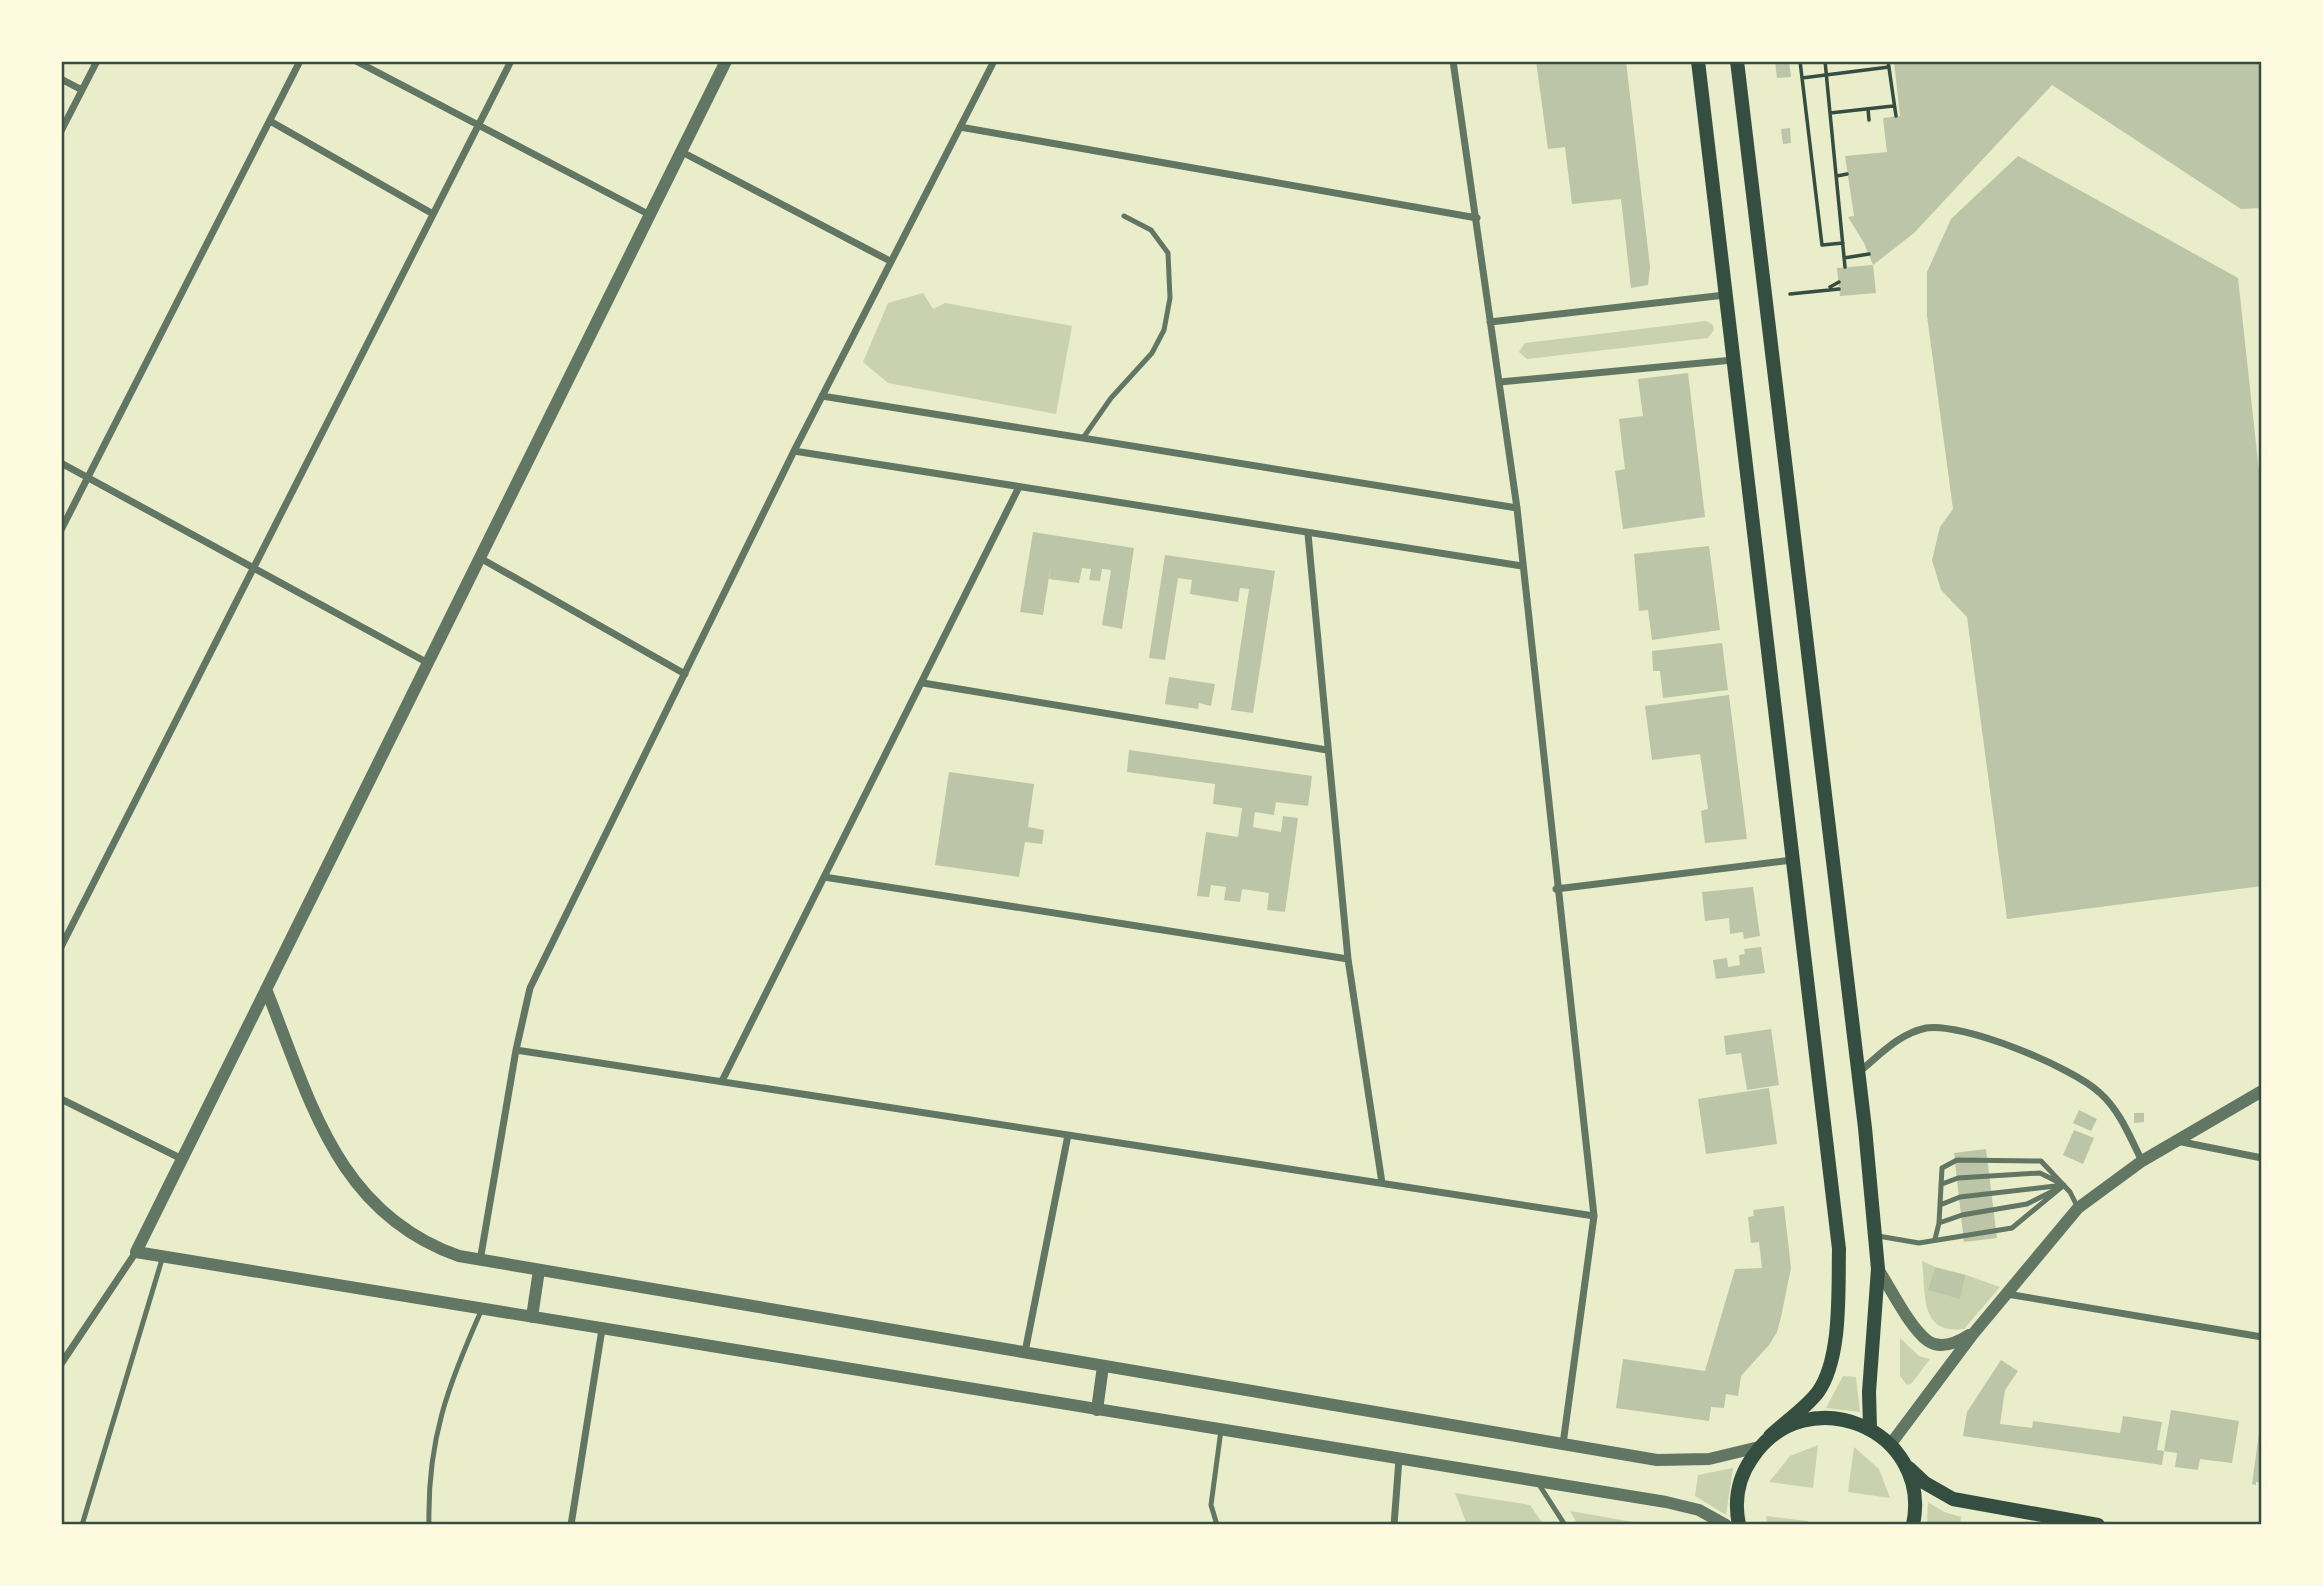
<svg xmlns="http://www.w3.org/2000/svg" width="2323" height="1586" font-family="Helvetica,sans-serif">
<style>
.green{fill:#cad2ad}
.building{fill:#bcc5a7}
.lines{fill:none;stroke-linecap:round;stroke-linejoin:round}
.path{stroke:#344e41;stroke-width:3.5}
.service{stroke:#617663;stroke-width:5}
.minor{stroke:#617663;stroke-width:7}
.tertiary{stroke:#617663;stroke-width:12}
.secondary{stroke:#344e41;stroke-width:14}
.neatline{fill:none;stroke:#344e41;stroke-width:2.5}
</style>
<rect width="100%" height="100%" fill="#e9edc9"/>
<path class="green" d="M 923,293 L 933,309 L 945,303 L 1072,326 L 1056,414 L 888,383 L 863,362 L 888,303 Z
M 1706,321 L 1713,325 L 1714,330 L 1708,338 L 1527,359 L 1519,352 L 1525,343 Z
M 1922,1261 L 1935,1267 L 1929,1289 L 1960,1298 L 1966,1275 L 2000,1287 L 1964,1329 C 1919,1335 1926,1294 1922,1261 Z
M 1900,1338 L 1919,1356 L 1930,1359 L 1912,1383 L 1907,1385 L 1900,1376 Z
M 1843,1376 L 1856,1377 L 1860,1412 L 1826,1408 Z
M 1818,1445 L 1813,1488 L 1769,1482 L 1790,1456 Z
M 1854,1447 L 1879,1469 L 1890,1498 L 1848,1492 Z
M 1733,1468 L 1726,1515 L 1695,1496 L 1698,1475 Z
M 1455,1493 L 1530,1505 L 1544,1525 L 1467,1525 Z
M 1928,1502 L 1944,1512 L 1961,1517 L 1960,1525 L 1944,1525 L 1941,1522 L 1927,1525 Z
M 1570,1511 L 1650,1525 L 1578,1525 Z
M 1766,1516 L 1808,1521 L 1808,1525 L 1767,1525 Z"/>
<path class="building" d="M 1536,61 L 1626,61 L 1650,267 L 1648,285 L 1631,288 L 1621,199 L 1572,204 L 1565,147 L 1548,149 Z
M 1775,61 L 1789,61 L 1791,77 L 1777,78 Z
M 1894,61 L 2262,61 L 2262,208 L 2241,209 L 2052,85 L 1914,233 L 1873,265 L 1864,243 L 1848,217 L 1854,216 L 1845,156 L 1887,152 L 1883,118 L 1900,116 Z
M 1790,128 L 1791,143 L 1783,144 L 1781,129 Z
M 2018,156 L 2238,278 L 2262,499 L 2262,886 L 2007,919 L 1967,617 L 1941,590 L 1932,560 L 1940,527 L 1953,509 L 1927,316 L 1927,272 L 1951,219 Z
M 1873,265 L 1876,293 L 1840,296 L 1837,268 Z
M 1688,373 L 1705,517 L 1623,529 L 1615,471 L 1625,469 L 1619,419 L 1643,416 L 1638,379 Z
M 1033,532 L 1134,548 L 1122,629 L 1102,625 L 1111,570 L 1102,569 L 1100,581 L 1089,580 L 1091,569 L 1082,568 L 1079,583 L 1049,579 L 1051,564 L 1043,615 L 1020,612 Z
M 1709,546 L 1720,630 L 1652,640 L 1648,610 L 1639,611 L 1634,554 Z
M 1165,555 L 1275,571 L 1253,713 L 1231,710 L 1249,589 L 1240,588 L 1238,602 L 1190,594 L 1192,580 L 1178,578 L 1165,660 L 1149,658 Z
M 1722,643 L 1728,690 L 1663,698 L 1660,671 L 1653,671 L 1652,651 Z
M 1169,677 L 1215,684 L 1211,706 L 1199,703 L 1198,709 L 1165,704 Z
M 1729,695 L 1747,839 L 1705,843 L 1701,811 L 1708,809 L 1700,754 L 1652,760 L 1645,706 Z
M 1129,750 L 1312,776 L 1308,806 L 1276,802 L 1274,815 L 1255,812 L 1253,827 L 1281,832 L 1283,816 L 1298,818 L 1285,912 L 1267,910 L 1269,893 L 1242,889 L 1240,902 L 1224,900 L 1226,887 L 1211,885 L 1209,897 L 1197,896 L 1206,832 L 1238,837 L 1242,808 L 1213,804 L 1215,784 L 1127,772 Z
M 949,772 L 1034,784 L 1028,827 L 1044,830 L 1042,844 L 1025,842 L 1019,877 L 935,865 Z
M 1753,887 L 1760,936 L 1744,939 L 1743,932 L 1730,934 L 1729,918 L 1705,921 L 1702,892 Z
M 1761,947 L 1765,973 L 1716,979 L 1713,960 L 1727,958 L 1728,967 L 1740,965 L 1739,955 L 1745,954 L 1744,949 Z
M 1771,1029 L 1779,1085 L 1747,1090 L 1741,1053 L 1726,1055 L 1724,1036 Z
M 1769,1088 L 1777,1144 L 1706,1154 L 1698,1099 Z
M 2079,1110 L 2097,1119 L 2091,1131 L 2073,1123 Z
M 2134,1113 L 2144,1113 L 2144,1122 L 2134,1123 Z
M 2074,1130 L 2094,1138 L 2083,1164 L 2063,1155 Z
M 1986,1149 L 1997,1238 L 1964,1242 L 1954,1153 Z
M 1784,1206 L 1791,1268 L 1781,1317 L 1777,1332 L 1769,1345 L 1741,1376 L 1738,1396 L 1726,1394 L 1724,1408 L 1711,1407 L 1709,1421 L 1616,1408 L 1623,1359 L 1705,1371 L 1735,1269 L 1762,1268 L 1759,1242 L 1751,1243 L 1748,1217 L 1754,1216 L 1753,1210 Z
M 1935,1267 L 1966,1275 L 1960,1299 L 1928,1290 Z
M 2001,1360 L 2018,1371 L 2005,1390 L 2000,1424 L 2032,1428 L 2033,1421 L 2120,1433 L 2123,1416 L 2162,1422 L 2157,1450 L 2164,1451 L 2162,1465 L 1963,1436 L 1967,1412 Z
M 2171,1410 L 2239,1421 L 2232,1463 L 2200,1459 L 2198,1470 L 2175,1467 L 2177,1453 L 2164,1451 Z
M 2260,1426 L 2262,1483 L 2256,1482 L 2256,1485 L 2252,1484 Z"/>
<g class="lines">
<path class="path" d="M 1800,61 L 1822,245 L 1843,243
M 1825,61 L 1830,113 L 1893,106
M 1888,61 L 1896,116
M 1802,78 L 1889,67
M 1868,109 L 1869,120
M 1830,113 L 1845,267
M 1837,176 L 1847,174
M 1844,258 L 1869,254
M 1830,287 L 1839,282
M 1790,294 L 1839,289"/>
<path class="service" d="M 1083,438 L 1111,398 L 1152,353 L 1164,330 L 1170,298 L 1168,253 L 1151,230 L 1124,216
M 1942,1184 L 1958,1178 L 2040,1173 L 2058,1182
M 1940,1205 L 1960,1197 L 2064,1185
M 1939,1223 L 1962,1215 L 2027,1204 L 2055,1190
M 1878,1236 L 1919,1243 L 2012,1228 L 2064,1185
M 1935,1239 L 1939,1223 L 1942,1168 L 1957,1160 L 2041,1161 L 2070,1192 L 2078,1208
M 1538,1483 L 1565,1525
M 82,1525 L 163,1256
M 429,1525 C 427,1440 448,1385 482,1309
M 1217,1525 L 1211,1505 L 1221,1430"/>
<path class="minor" d="M 356,61 L 650,215
M 1453,61 L 1517,508 L 1594,1216 L 1563,1444
M 61,79 L 82,90
M 270,121 L 433,214
M 960,127 L 1477,218
M 61,131 L 97,61
M 682,152 L 890,261
M 1490,322 L 1725,295
M 1500,382 L 1733,360
M 822,396 L 1517,508
M 794,451 L 1522,566
M 61,463 L 428,663
M 61,530 L 300,61
M 1308,534 L 1348,959 L 1382,1183
M 480,558 L 685,674
M 923,683 L 1327,750
M 824,877 L 1348,959
M 1556,889 L 1792,860
M 61,947 L 511,61
M 516,1050 L 1594,1216
M 1859,1072 C 1880,1055 1898,1034 1926,1028 C 1962,1022 2073,1067 2100,1093 C 2120,1111 2130,1137 2142,1161
M 722,1081 L 1019,487
M 61,1099 L 182,1159
M 2177,1141 L 2262,1158
M 480,1261 L 516,1050 L 530,988 L 794,451 L 994,61
M 2007,1294 L 2262,1337
M 1025,1352 L 1068,1135
M 61,1364 L 136,1252
M 571,1525 L 602,1329
M 1394,1525 L 1399,1459"/>
<path class="tertiary" d="M 726,61 L 136,1252 L 1666,1502 L 1699,1510 L 1726,1525
M 266,989 C 310,1099 336,1213 459,1256 L 1657,1460 L 1709,1459 L 1759,1447
M 1878,1269 C 1891,1289 1910,1328 1928,1341 C 1941,1350 1958,1342 1969,1335
M 532,1317 L 539,1270
M 1097,1410 L 1103,1366
M 1890,1445 L 1973,1334 L 2078,1208 L 2142,1161 L 2262,1091"/>
<path class="secondary" d="M 1698,61 L 1839,1249 C 1838,1290 1842,1358 1818,1392 C 1806,1408 1785,1422 1770,1436
M 1737,61 L 1865,1128 L 1878,1269 L 1869,1392 L 1870,1428
M 1909,1468 L 1925,1483 L 1953,1499 L 2098,1525
M 1739,1525 C 1734,1501 1738,1478 1752,1458 C 1806,1377 1933,1429 1913,1525"/>
</g>
<rect width="2323" height="1586" fill="none" stroke="#fefae0" stroke-width="126"/>
<rect x="63" y="63" width="2197" height="1460" class="neatline"/>
</svg>
